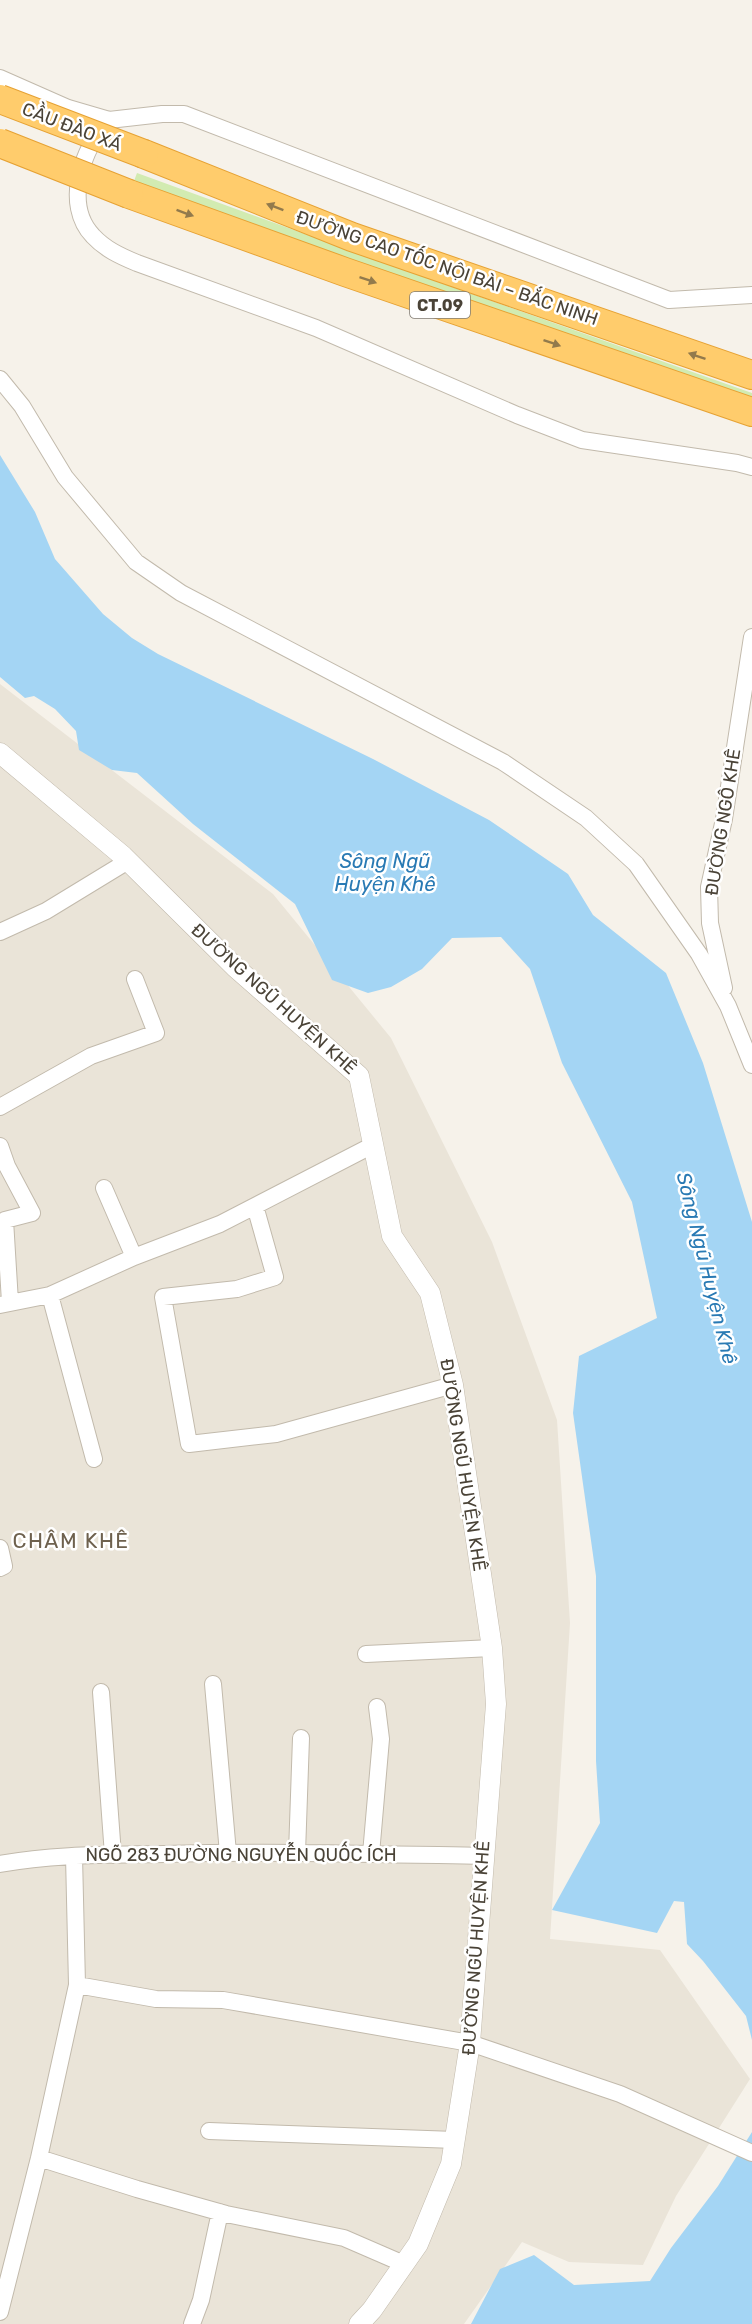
<svg xmlns="http://www.w3.org/2000/svg" width="752" height="2324" font-family="Rubik,sans-serif">
<style>
.residential{fill:#eae4d8}
.green{fill:#d2ebb1}
.water{fill:#a4d5f4}
.lines{fill:none;stroke-linecap:round;stroke-linejoin:round}
.minor-casing{stroke:#c2baac;stroke-width:18}
.tertiary-casing{stroke:#c2baac;stroke-width:21}
.motorway-casing{stroke:#e6a234;stroke-width:30}
.minor{stroke:#fff;stroke-width:16}
.tertiary{stroke:#fff;stroke-width:20}
.motorway{stroke:#ffcc6c;stroke-width:28}
.motorway-bridge-casing{stroke:#e6a234;stroke-width:30;stroke-linecap:butt}
.motorway-bridge{stroke:#ffcc6c;stroke-width:28}
.oneway{fill:#927a4c}
.labels{text-anchor:middle;dominant-baseline:central;stroke-width:5;stroke-linejoin:round;paint-order:stroke}
.shield{fill:#fff;stroke:#807b73;stroke-width:1.5}
.shield-label{font-size:16px;font-weight:bold;fill:#4a4337}
.street-label{font-size:18px;fill:#4a4337;stroke:#fff}
.water-label{font-size:20px;font-style:italic;fill:#297ab4;stroke:#fff}
.quarter-label{font-size:21px;letter-spacing:1.5px;fill:#6e614e;stroke:#fff}
</style>
<rect width="100%" height="100%" fill="#f6f2ea"/>
<path class="residential" d="M 0,684 L 273,894 L 391,1038 L 492,1242 L 557,1420 L 570,1623 L 550,1939 L 660,1950 L 750,2079 L 676,2196 L 643,2265 L 569,2262 L 522,2242 L 464,2324 L 0,2324 Z"/>
<path class="green" d="M 137,173 L 410,272 L 752,393 L 752,403 L 134,181 Z"/>
<path class="water" d="M 0,455 L 35,512 L 55,559 L 103,614 L 132,638 L 158,654 L 373,759 L 489,820 L 568,874 L 593,915 L 666,973 L 703,1063 L 752,1222 L 752,2040 L 746,2016 L 703,1961 L 687,1944 L 684,1902 L 674,1901 L 657,1933 L 552,1910 L 600,1823 L 596,1761 L 596,1576 L 573,1413 L 579,1356 L 657,1318 L 632,1202 L 562,1063 L 530,969 L 501,937 L 452,938 L 422,969 L 391,987 L 368,993 L 332,980 L 295,904 L 193,824 L 137,773 L 112,770 L 79,750 L 76,731 L 55,709 L 34,696 L 25,698 L 0,677 Z
M 752,2132 L 752,2324 L 471,2324 L 500,2269 L 534,2255 L 574,2285 L 650,2281 L 671,2248 L 718,2186 Z"/>
<g class="lines">
<defs>
<path id="minor" d="M 0,78 L 68,108 L 109,120 L 162,114 L 184,114 L 669,300 L 752,295
M 109,120 C 82,147 63,205 93,236 C 105,249 120,256 137,263 L 316,328 L 517,415 L 582,440 L 737,463 L 752,467
M 0,379 L 22,406 L 65,477 L 136,562 L 181,593 L 503,762 L 586,818 L 636,864 L 699,954 L 728,1006 L 752,1065
M 0,932 L 46,911 L 128,861
M 724,988 L 710,923 L 709,887 L 724,819 L 752,637
M 0,1107 L 91,1056 L 156,1033 L 135,979
M 0,1146 L 7,1166 L 32,1213 L 5,1220 L 10,1302
M 104,1188 L 134,1257
M 255,1206 L 275,1277 L 237,1289 L 163,1297 L 189,1444 L 276,1434 L 453,1385
M 50,1295 L 94,1459
M 0,1305 L 50,1295 L 134,1257 L 220,1224 L 373,1145
M 0,1548 L 4,1566 L 0,1568
M 366,1654 L 492,1648
M 213,1684 L 228,1853
M 101,1692 L 113,1855
M 297,1853 L 301,1738
M 371,1854 L 381,1739 L 377,1707
M 0,1864 C 54,1854 109,1855 164,1854 C 270,1851 377,1854 483,1856
M 77,1985 L 156,1999 L 223,2000 L 470,2043 L 620,2094 L 752,2153
M 209,2131 L 455,2140
M 39,2158 L 137,2189 L 226,2214 L 344,2238 L 404,2264
M 0,2312 L 39,2158 L 77,1985 L 74,1856
M 192,2324 L 201,2300 L 220,2212"/>
<path id="tertiary" d="M 0,753 L 123,856 L 235,967 L 359,1076 L 392,1236 L 430,1293 L 453,1385 L 492,1648 L 496,1704 L 470,2043 L 451,2164 L 418,2244 L 372,2310 L 359,2324"/>
<path id="motorway" d="M 144,154 L 352,237 L 752,375
M 129,194 L 345,272 L 752,412"/>
</defs>
<use href="#minor" class="minor-casing"/>
<use href="#tertiary" class="tertiary-casing"/>
<use href="#motorway" class="motorway-casing"/>
<use href="#minor" class="minor"/>
<use href="#tertiary" class="tertiary"/>
<use href="#motorway" class="motorway"/>
<defs>
<path id="motorway-bridge" d="M 0,99 L 144,154
M 0,143 L 129,194"/>
</defs>
<use href="#motorway-bridge" class="motorway-bridge-casing"/>
<use href="#motorway-bridge" class="motorway-bridge"/>
</g>
<defs><path id="oneway-solid" d="M-6-.8H1V-3.2L6.5 0L1 3.2V.8H-6Z" transform="scale(1.5)"/></defs>
<g class="oneway">
<use href="#oneway-solid" transform="translate(275 207) rotate(-159)"/>
<use href="#oneway-solid" transform="translate(185 213) rotate(20)"/>
<use href="#oneway-solid" transform="translate(368 280) rotate(19)"/>
<use href="#oneway-solid" transform="translate(552 343) rotate(19)"/>
<use href="#oneway-solid" transform="translate(697 356) rotate(-161)"/>
</g>
<g class="labels">
<rect class="shield" x="410" y="292" width="60" height="26" rx="4.5"/>
<g class="shield-label">
<text x="440" y="305">CT.09</text>
</g>
<g class="street-label">
<text transform="translate(72 127) rotate(21)">CẦU ĐÀO XÁ</text>
<text transform="translate(447 268) rotate(19)">ĐƯỜNG CAO TỐC NỘI BÀI – BẮC NINH</text>
<text transform="translate(723 822) rotate(-81)">ĐƯỜNG NGÔ KHÊ</text>
<text transform="translate(274 999) rotate(42)">ĐƯỜNG NGŨ HUYỆN KHÊ</text>
<text transform="translate(463 1465) rotate(81)">ĐƯỜNG NGŨ HUYỆN KHÊ</text>
<text x="241" y="1855">NGÕ 283 ĐƯỜNG NGUYỄN QUỐC ÍCH</text>
<text transform="translate(476 1948) rotate(-86)">ĐƯỜNG NGŨ HUYỆN KHÊ</text>
</g>
<g class="water-label">
<text x="385" y="861">Sông Ngũ<tspan x="385" dy="23">Huyện Khê</tspan></text>
<text transform="translate(707 1268) rotate(76)">Sông Ngũ Huyện Khê</text>
</g>
<g class="quarter-label">
<text x="71" y="1540">CHÂM KHÊ</text>
</g>
</g>
</svg>
